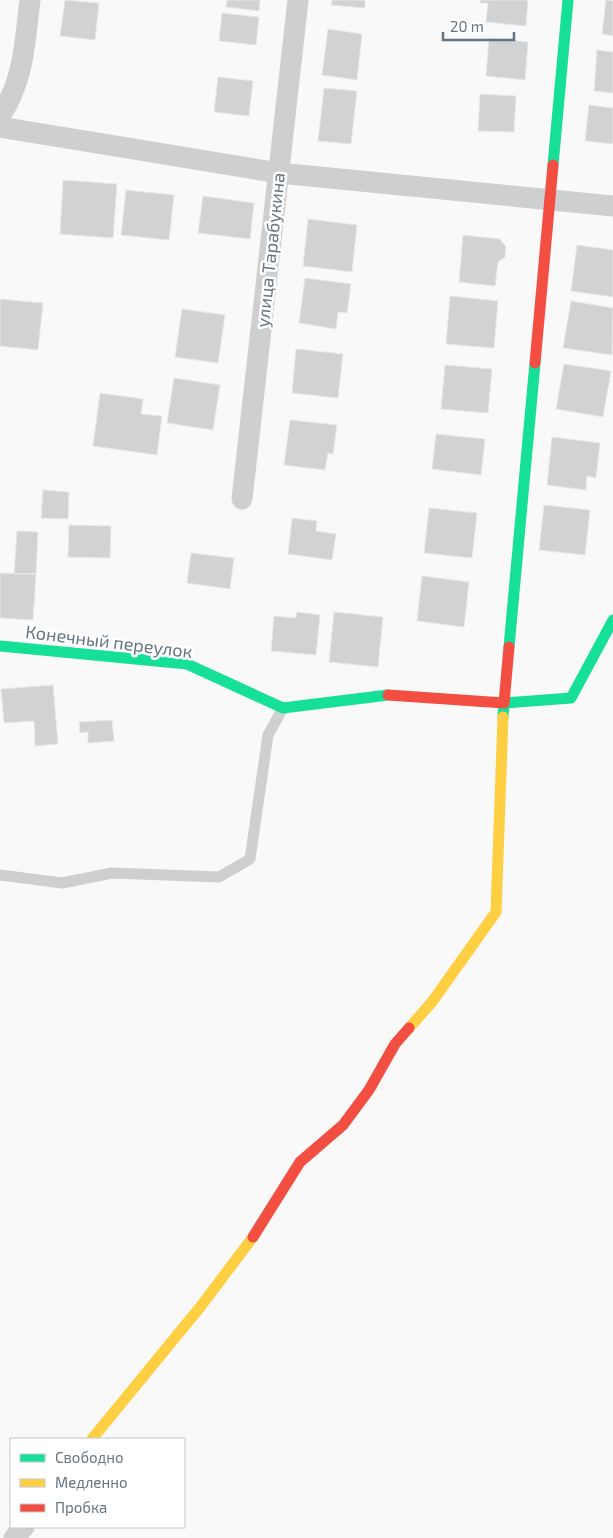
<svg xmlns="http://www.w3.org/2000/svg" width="613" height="1538" font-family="'Exo 2',sans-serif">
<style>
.building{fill:#d0d2d3;stroke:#e8e8e8}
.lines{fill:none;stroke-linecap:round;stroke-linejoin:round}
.lane{stroke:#cecfd0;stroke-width:11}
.street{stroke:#cecfd0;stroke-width:21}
.fast{stroke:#16e098;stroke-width:11}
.slow{stroke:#ffcf43;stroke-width:11}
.jam{stroke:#f24e42;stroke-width:11}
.labels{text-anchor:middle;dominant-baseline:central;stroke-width:5;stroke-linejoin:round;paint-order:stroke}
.street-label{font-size:18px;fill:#657683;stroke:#fff}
</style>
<rect width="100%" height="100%" fill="#f9f9f9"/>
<path class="building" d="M 65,0 L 99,3 L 95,40 L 60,36 Z
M 227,0 L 260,0 L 259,11 L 226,7 Z
M 332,0 L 365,0 L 365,8 L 331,5 Z
M 480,0 L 528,0 L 526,26 L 486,22 L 488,3 L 480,3 Z
M 606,0 L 613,1 L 613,36 L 602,34 Z
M 222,13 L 259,17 L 256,45 L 219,41 Z
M 328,29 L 362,34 L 357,80 L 322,75 Z
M 489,38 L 528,42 L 525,80 L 486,76 Z
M 597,50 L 613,52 L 613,93 L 594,91 Z
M 218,77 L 253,81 L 249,116 L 214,112 Z
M 324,88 L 357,91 L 351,144 L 318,141 Z
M 480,94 L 516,96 L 514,132 L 478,131 Z
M 589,105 L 613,108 L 613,144 L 585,141 Z
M 63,180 L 117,184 L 113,238 L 60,234 Z
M 126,190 L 174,195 L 169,240 L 121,235 Z
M 203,196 L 254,203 L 250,239 L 198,233 Z
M 308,219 L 357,225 L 352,272 L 303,266 Z
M 463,235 L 500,239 L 506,247 L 505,257 L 498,262 L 495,286 L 459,282 Z
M 577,245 L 613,250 L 613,297 L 571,291 Z
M 305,278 L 351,284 L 347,313 L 338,312 L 336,329 L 299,323 Z
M 450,296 L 498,301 L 494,348 L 446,344 Z
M 0,299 L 43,303 L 38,350 L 0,346 Z
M 571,301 L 613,308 L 612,355 L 563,348 Z
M 182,309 L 225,315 L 218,363 L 175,357 Z
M 296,349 L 343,354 L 338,398 L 292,393 Z
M 564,364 L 611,371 L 603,417 L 556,409 Z
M 445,365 L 492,369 L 488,413 L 441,409 Z
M 174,378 L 220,385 L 213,430 L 167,423 Z
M 100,393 L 143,399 L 141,414 L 162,416 L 157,455 L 93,446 Z
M 290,420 L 337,425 L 333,454 L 328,453 L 325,470 L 284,465 Z
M 436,434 L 485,439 L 481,475 L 432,469 Z
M 552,437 L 600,443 L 596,478 L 587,476 L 586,490 L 547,485 Z
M 43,490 L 69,492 L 68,519 L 41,518 Z
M 544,505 L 590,510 L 585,555 L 539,550 Z
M 429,508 L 477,513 L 472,558 L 424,553 Z
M 292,518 L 317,521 L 316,531 L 336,534 L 332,560 L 288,554 Z
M 69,525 L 111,526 L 110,558 L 68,557 Z
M 17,531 L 38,532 L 36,574 L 14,574 Z
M 191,553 L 234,558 L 230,589 L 187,583 Z
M 0,573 L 36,574 L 33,620 L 0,618 Z
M 422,576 L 469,582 L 464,627 L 417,621 Z
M 297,612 L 320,615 L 316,655 L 271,651 L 274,616 L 296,618 Z
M 334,612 L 383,617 L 378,667 L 329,662 Z
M 53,685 L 58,744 L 35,746 L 34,721 L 4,723 L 1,689 Z
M 112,720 L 114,741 L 88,743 L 88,732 L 80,733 L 79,722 Z"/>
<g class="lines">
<path class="lane" d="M 0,875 L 62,883 L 112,873 L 219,877 L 250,859 L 268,735 L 283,708"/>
<path class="street" d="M 0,116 C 24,81 25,41 30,0
M 0,127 L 279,173 L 613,206
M 242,499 L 298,0
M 14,1538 L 24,1527"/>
<path class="fast" d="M 553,165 L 568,0
M 0,646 L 187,664 L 283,708 L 388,695
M 509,647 L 535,363
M 503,717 L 504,703 L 571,698 L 613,620"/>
<path class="slow" d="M 409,1028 L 432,1002 L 496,912 L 503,717
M 92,1439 L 201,1306 L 253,1237"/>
<path class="jam" d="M 535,363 L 553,165
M 388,695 L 504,703 L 509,647
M 253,1237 L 300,1162 L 343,1125 L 369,1090 L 395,1044 L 409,1028"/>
</g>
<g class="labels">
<g class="street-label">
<text transform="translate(270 250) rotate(-84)">улица Тарабукина</text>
<text transform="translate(109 641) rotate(7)">Конечный переулок</text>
</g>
</g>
<rect x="10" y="1438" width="175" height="90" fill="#ffffff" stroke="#c1c8cd"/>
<rect x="20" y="1454" width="25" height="8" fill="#16e098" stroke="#c1c8cd"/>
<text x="55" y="1463" font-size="15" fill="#657683">Свободно</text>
<rect x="20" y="1479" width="25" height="8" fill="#ffcf43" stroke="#c1c8cd"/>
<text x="55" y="1488" font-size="15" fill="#657683">Медленно</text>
<rect x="20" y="1504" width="25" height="8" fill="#f24e42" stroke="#c1c8cd"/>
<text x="55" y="1513" font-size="15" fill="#657683">Пробка</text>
<path d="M443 32v8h71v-8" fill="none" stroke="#657683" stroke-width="2.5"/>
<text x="450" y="32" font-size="15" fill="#657683" stroke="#ffffff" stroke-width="4" paint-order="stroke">20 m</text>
</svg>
